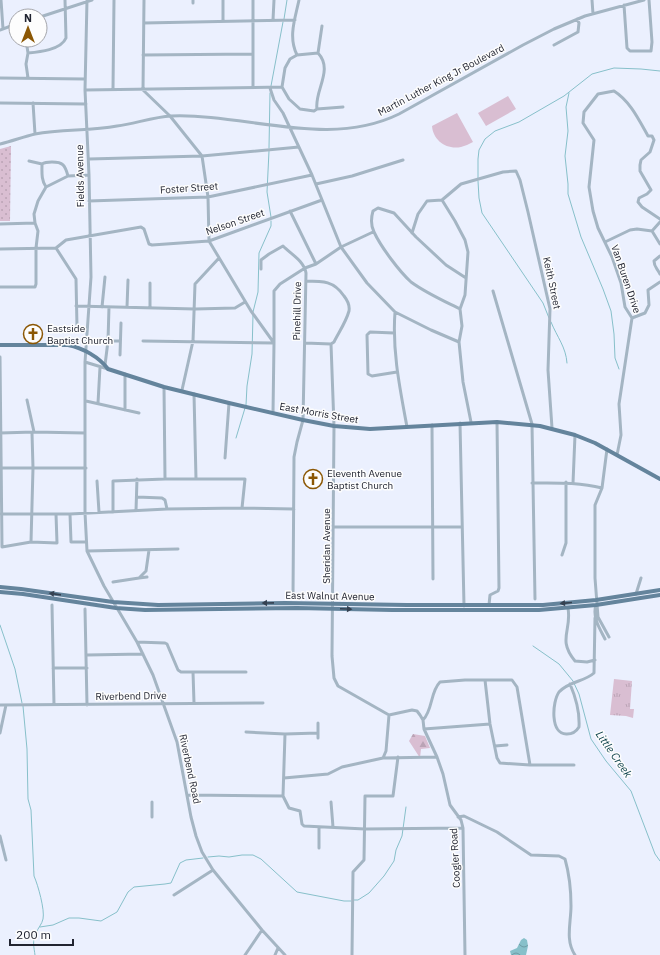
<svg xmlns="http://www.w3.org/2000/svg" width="660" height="955" font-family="'IBM Plex Sans',sans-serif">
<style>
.grass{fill:url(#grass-tufts)}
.forest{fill:url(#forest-firs)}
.park{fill:url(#park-dots)}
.pitch{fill:#d9bed2}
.water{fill:url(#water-waves)}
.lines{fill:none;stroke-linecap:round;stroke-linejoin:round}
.stream{stroke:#87c0ca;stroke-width:1}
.minor{stroke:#a4b5c3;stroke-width:3}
.major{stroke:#64849c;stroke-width:4}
.oneway{fill:#354151}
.labels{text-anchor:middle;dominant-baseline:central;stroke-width:3;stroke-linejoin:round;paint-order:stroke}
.street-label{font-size:10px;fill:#212431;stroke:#fdfdfd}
.poi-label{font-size:10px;fill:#212431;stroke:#fdfdfd;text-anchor:start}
.water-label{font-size:11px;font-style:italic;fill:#093f48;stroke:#fdfdfd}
</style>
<defs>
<pattern id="grass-tufts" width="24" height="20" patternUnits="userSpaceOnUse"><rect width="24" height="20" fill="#d9bed2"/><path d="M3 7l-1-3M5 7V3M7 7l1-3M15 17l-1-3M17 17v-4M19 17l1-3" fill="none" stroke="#baa3b5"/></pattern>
<pattern id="forest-firs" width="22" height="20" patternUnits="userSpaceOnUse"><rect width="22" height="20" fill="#d9bed2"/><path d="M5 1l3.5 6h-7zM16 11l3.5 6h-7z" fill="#baa3b5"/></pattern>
<pattern id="park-dots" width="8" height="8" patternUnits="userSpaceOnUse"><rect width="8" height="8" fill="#d9bed2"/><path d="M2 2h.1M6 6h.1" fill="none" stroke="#baa3b5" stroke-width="1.8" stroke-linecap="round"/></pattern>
<pattern id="water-waves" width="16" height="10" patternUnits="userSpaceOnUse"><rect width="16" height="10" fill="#87c0ca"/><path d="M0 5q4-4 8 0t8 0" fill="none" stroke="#6e9ca5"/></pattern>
</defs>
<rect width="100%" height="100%" fill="#ebf0fe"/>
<path class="grass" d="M 614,679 L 632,681 L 630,709 L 634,709 L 633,718 L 626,716 L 610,715 Z"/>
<path class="forest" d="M 413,734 L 425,736 L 430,748 L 421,749 L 420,758 L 409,741 Z"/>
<path class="park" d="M 11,146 L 10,221 L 0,221 L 0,149 Z"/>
<path class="pitch" d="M 508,96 L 516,109 L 486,126 L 478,113 Z
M 457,113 L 473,142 C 469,144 465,146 461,147 C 446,150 433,140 432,126 Z"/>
<path class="water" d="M 524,938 L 527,940 L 528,946 L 526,955 L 511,955 L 510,951 L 517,948 L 521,940 Z"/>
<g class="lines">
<path class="stream" d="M 284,19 L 287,0
M 271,86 L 283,22
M 569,93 L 566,107 L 568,131 L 565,156 L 568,184 L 568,194 L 581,237 L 603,289 L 611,311 L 614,334 L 615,358 L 619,369
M 269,148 L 270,93
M 269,151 L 267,192 L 271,217
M 478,178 L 478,159 L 479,150 L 485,139 L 495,131 L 519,122 L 564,96 L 592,74 L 614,68 L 641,69 L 660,71
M 478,181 L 479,198 L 482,213 L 543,303 L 549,318
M 253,312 L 258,292 L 259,253 L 271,226 L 271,221
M 551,322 C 557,337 566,347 567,363
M 246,405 L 247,386 L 252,354 L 253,315
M 236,438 L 245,408
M 0,625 L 15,669 L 22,703
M 533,646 L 559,664 L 573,681 L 579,694 L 591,739 L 606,761 L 631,791 L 655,854 L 660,861
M 23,706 L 27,749 L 28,799 L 31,810 L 34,876 C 38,885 45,910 43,919 C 42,924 38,928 36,933 C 32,941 34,947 35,955
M 208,857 L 219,856 L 229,857 L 242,855 L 253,855 L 261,859 L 297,892 L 344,901 L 351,901
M 354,900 L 358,900 L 369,893 L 384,876 L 394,861 L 396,850 L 402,836 L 406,807
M 40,927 L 53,925 L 69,918 L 79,918 L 101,921 L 117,912 L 128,892 L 134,887 L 165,884 L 171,883 L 180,863 L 186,860 L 203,858"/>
<path class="minor" d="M 1,0 L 3,29
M 87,0 L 85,90 L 89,175 L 91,277 L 85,362 L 85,513 L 87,551 L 104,586 L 137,642 L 153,675 L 177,742 L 191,817 L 196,836 L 202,852 L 213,870 L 262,930 L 285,955
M 144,0 L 143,90 L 170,116 L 202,156 L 208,197 L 209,241 L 251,311 L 274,343 L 273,413
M 253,0 L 253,87
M 592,0 L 593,14
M 193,3 L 193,0
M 624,5 L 627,48 L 630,51 L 651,51 L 652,42 L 649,0
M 40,17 L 92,0
M 273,20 L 274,0
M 223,21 L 223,0
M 144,23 L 295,20
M 0,30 L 16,24
M 26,40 L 28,53 C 39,52 61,50 66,38 L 65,0
M 554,45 L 578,32 L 579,23 L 577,19
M 28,53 L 26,64 L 28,78
M 318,53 C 334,70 314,91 317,109 L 314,111 L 300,109 L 289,99 L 282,87 L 285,68 L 290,59 L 297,55 Z
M 318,53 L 322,26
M 143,55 L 253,54
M 297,55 C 288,37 295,19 299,0
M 0,78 L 85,79
M 270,88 L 274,100 L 283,113 L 312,175 L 341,247 L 367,283 L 395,312 L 431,330 L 459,342
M 113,89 L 114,0
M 85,90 L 282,87
M 0,103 L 86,104
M 33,103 L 35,134
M 317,109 L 343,107
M 0,144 C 12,141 23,137 35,134 C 62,129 90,131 117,126 C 134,124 153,117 171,116 C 245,113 328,149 399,114 L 523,45 L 554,29 L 585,16 L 644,0
M 89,159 L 202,156 L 299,147
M 29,161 L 42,164
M 42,164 C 45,162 48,162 52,162 C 63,162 65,165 68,176
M 42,164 C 42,172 41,180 46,187
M 316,184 L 352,176 L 403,160
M 46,187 L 68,176 L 89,175
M 442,200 L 461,184 L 503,172 L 516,171 L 520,180 L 528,212 L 550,309 L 548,370 L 552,428
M 89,201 L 208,197 L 312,175
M 290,211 L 316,264
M 660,222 L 652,231 L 660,244
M 0,224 L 35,223
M 412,233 L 418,214 L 427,201 L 442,200 L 455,221 L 465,240 L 468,252 L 465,295 L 460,309 L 462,326 L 459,342 L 463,382 L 471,422
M 605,242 L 630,230 L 637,229 L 652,231
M 0,249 L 56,248
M 660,256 L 654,261 C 654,267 657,268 660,274
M 261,269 L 261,260 L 269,254 L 283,246 C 291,254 304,261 306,273 L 303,420 L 297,442 L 294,457 L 293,597
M 306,281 C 323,281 334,281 344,296 C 348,301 350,305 349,311 C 346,322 339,332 334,342 L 331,344 L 334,426 L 332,656 L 334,678 L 338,686 L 389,715 L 412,710 L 417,711 L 420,715 L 423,720 L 424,729 L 437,757 L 443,774 L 450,805 L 461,820 L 463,828 L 465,955
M 0,287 L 35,287 L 36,284 L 36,248 L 38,231 L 35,223 L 34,214 L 38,201 L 46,187
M 493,291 L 532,424 L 535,599
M 76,306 L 195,309 L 235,308 L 245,302
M 102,307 L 105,277
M 127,307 L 128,280
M 150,308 L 150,283
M 460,309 C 444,301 426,293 411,282 C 399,271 381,247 374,232 C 371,226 371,218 373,211 L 378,208 L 394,213 L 416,237 L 446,265 L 466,278
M 395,312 C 392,351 400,389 407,427
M 632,318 L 645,313 L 649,305 L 648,290 L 660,282
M 77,327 L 76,279 L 56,248 L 66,240 L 141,227 L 144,229 L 149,244 L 152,245 L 209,241 L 322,200
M 394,333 L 370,332 L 367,335 L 368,374 L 372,376 L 397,372
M 108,341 L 120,341
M 143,341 L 274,343 L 274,291 L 280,284 L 305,268 L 316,264 L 341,247 L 373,232
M 305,343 L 331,344
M 120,355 L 121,323
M 0,357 L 2,547 L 31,542 L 57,543 L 56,514
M 85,362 L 108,369
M 105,365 L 108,341 L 109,307
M 164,387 L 165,479
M 182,390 L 193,341 L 195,284 L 219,258
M 194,394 L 196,479
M 27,400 L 34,432
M 86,401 L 139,413
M 98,403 L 100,367
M 125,410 L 125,374
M 460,423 L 464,606
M 432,425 L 433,579
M 0,433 L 34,432 L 85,433
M 607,449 L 602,488 L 595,505 L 595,578 L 598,617 L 609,637
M 617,455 L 621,435 L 619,404 L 632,318 L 625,307 L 621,283 L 612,257 L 598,228 L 593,211 L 589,187 L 594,140 L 583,123 L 584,112 L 598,94 L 614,91 C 630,101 639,120 648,136 L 652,136 L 654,140 L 650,152 L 641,160 L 640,165 L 640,171 L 651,190 L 647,194 L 639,198 L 638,202 L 642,207 L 660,219
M 225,458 L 229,403
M 0,468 L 86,468
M 97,481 L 99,512
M 532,483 C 556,483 579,482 602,488
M 573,483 L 575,435
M 137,497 L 162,498 L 165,500 L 167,509
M 136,511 L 137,479
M 113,512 L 113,481 L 165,479 L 245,479 L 242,508
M 1,514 L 70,514 L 167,509 L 242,508 L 294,509
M 70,514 L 71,542 L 86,542
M 334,527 L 462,527
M 31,542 L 33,468 L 32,433
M 87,551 L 178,549
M 562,555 L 566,543 L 566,482
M 139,578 L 147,577
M 113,582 L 139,578 L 146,571 L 149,550
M 636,594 L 641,578
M 52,605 L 54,705
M 489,605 L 490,595 L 498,591 L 499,588 L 497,422
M 596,605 C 592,617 600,629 605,639
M 568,608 C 572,631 557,639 575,661 L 587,662 L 595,660
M 85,609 L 87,705
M 137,642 L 165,643 L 167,644 L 178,670 L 181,672 L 246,672
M 87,655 L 143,654
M 53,668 L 87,668
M 193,672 L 194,703
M 485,680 L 490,724 L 497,758 L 500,763 L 530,765 L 574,765
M 570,684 C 576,698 580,711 579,727 C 576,732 573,734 567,734 C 550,735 552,702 559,692 C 569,681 584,682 594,673 L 595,618
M 0,705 L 263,703
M 423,720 C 433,710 430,692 440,682 L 465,680 L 512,680 L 517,687 L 530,765
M 424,729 L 490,724
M 246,732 L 285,734 L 318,733
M 0,733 L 6,705
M 285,734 L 283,796 L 289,808 L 300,811 L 302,824 L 304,826 L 365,829 L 463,828
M 318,738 L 318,723
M 495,746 L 507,745
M 383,758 L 386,751 L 389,715
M 284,778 L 328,774 L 342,767 L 383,758 L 437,757
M 188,795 L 283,796
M 331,802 L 333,827
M 152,817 L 152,802
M 458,817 L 464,816 L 497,832 L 531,855 L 559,856 L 565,859 C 569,873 571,891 571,906 C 571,923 565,940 575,955
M 319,827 L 319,848
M 0,836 L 6,860
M 174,895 L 213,870
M 245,955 L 262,930
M 275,955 L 278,948
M 352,955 L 353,872 L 364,860 L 365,796 L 393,796 L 398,757"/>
<path class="major" d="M 0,345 L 68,345 C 83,348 99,357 108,369 L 164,387 L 229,403 L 303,420 L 334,426 L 370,429 L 497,422 L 540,426 L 575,435 L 595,443 L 660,479
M 0,587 L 21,589 L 113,602 L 158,605 L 285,603 L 407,605 L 543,605 L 596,600 L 660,590
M 0,592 L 23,594 L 116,608 L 145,610 L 297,608 L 392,610 L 539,610 L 596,605 L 660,595"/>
</g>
<defs><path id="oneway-solid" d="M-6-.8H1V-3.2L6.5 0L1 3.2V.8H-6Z"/></defs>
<g class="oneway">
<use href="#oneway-solid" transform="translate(55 594) rotate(-172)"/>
<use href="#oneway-solid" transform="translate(268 603) rotate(179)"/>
<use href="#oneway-solid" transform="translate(566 603) rotate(175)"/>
<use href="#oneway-solid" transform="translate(346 609) rotate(2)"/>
</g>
<defs>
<symbol id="church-ring" viewBox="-11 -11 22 22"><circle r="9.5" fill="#fdfdfd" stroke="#8b5704" stroke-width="1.5"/><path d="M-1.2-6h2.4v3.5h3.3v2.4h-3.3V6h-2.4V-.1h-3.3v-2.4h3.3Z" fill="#8b5704"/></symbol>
</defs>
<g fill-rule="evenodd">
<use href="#church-ring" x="22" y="323" width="22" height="22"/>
<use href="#church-ring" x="302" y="468" width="22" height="22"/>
</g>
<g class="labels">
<g class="street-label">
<text transform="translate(441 80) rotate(-28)">Martin Luther King Jr Boulevard</text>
<text transform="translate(80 176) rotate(-91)">Fields Avenue</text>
<text transform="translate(189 188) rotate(-4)">Foster Street</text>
<text transform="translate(235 222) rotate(-19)">Nelson Street</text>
<text transform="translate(626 279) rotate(71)">Van Buren Drive</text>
<text transform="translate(552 283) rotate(78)">Keith Street</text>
<text transform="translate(297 311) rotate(-89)">Pinehill Drive</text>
<text transform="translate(319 413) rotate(10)">East Morris Street</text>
<text transform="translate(326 546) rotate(-90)">Sheridan Avenue</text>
<text transform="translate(330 596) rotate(1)">East Walnut Avenue</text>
<text transform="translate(131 696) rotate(-1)">Riverbend Drive</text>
<text transform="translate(190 769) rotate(78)">Riverbend Road</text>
<text transform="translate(455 858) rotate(-93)">Coogler Road</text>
</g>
<g class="poi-label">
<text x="47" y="328">Eastside<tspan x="47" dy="12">Baptist Church</tspan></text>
<text x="327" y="473">Eleventh Avenue<tspan x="327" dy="12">Baptist Church</tspan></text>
</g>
<g class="water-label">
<text transform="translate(614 754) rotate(55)">Little Creek</text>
</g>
</g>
<g transform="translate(28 28)"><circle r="19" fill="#fdfdfd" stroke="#a5a6ab"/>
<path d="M0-3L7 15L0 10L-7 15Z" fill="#8b5704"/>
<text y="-6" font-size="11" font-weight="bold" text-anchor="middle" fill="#212431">N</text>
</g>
<path d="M10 939v6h63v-6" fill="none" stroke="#212431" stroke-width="2"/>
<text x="16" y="939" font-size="12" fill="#212431" stroke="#fdfdfd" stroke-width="3" paint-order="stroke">200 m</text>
</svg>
